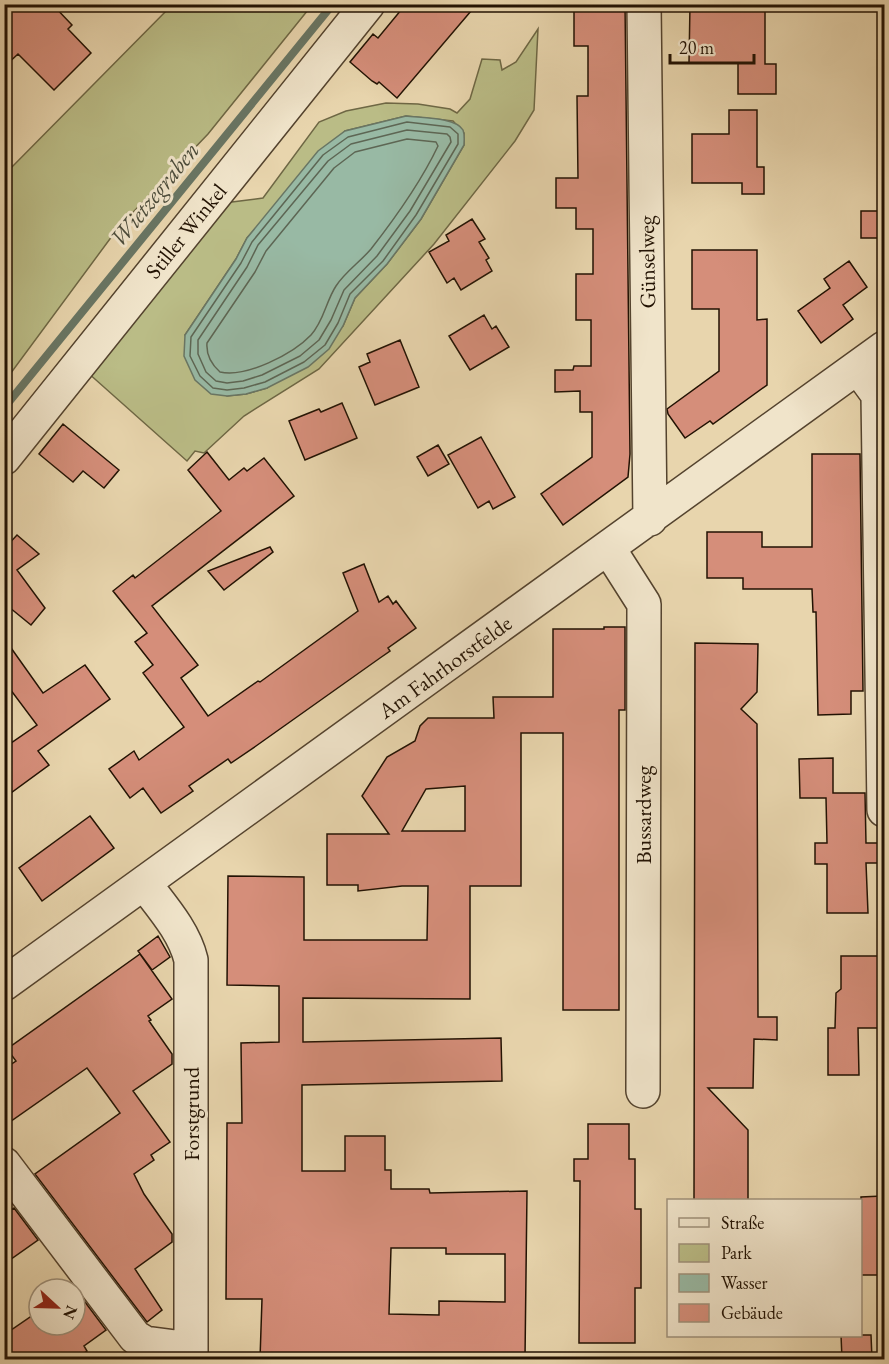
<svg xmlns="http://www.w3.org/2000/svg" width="889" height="1364" font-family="'EB Garamond',serif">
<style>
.green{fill:#babc86;stroke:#6e6744;stroke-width:1.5;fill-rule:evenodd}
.water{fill:#98b9a4;stroke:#697664;stroke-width:1.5}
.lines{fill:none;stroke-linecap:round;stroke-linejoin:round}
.shore{stroke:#5d6654;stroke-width:1.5}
.stream{stroke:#697664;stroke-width:8}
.building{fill:#d58e7a;stroke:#221203;stroke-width:1.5;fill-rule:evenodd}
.minor-casing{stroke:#54432e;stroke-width:36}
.minor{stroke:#f0e4ca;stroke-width:33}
.labels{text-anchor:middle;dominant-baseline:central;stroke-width:6;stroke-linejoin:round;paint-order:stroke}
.street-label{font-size:22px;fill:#221203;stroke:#f0e4ca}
.water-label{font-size:24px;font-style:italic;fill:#4b4c3b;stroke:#f0e4ca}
</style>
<rect width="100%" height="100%" fill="#e8d5ad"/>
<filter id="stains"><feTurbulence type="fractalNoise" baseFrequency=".00333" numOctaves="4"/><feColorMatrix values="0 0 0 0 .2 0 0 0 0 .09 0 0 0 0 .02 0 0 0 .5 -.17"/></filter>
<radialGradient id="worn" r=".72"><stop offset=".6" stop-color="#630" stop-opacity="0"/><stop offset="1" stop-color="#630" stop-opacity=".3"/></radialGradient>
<path class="green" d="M 172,5 L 312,5 L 208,134 L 118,228 L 5,381 L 5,174 Z
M 538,29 L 534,110 L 515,141 L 434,244 L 319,369 L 244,416 L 204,453 L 195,451 L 187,461 L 87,372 L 224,203 L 263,198 L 319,122 L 346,111 L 386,103 L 418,104 L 450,109 L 457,113 L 470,99 L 482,59 L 500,60 L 502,70 L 516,62 ZM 406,116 L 453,121 L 464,133 L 464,145 L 421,219 L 387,264 L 355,298 L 343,326 L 267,388 L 246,394 L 227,396 L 185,335 L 236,259 L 247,238 L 345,131 Z"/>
<path class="water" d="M 406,116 C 421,118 456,117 463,130 C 465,135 464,140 464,145 L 421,219 L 387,264 L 355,298 L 343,326 L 329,349 L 308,367 L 267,388 L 246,394 L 227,396 L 211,394 L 195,380 L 184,356 L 185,335 L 236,259 L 247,238 L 318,151 L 345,131 Z"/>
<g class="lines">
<path class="shore" d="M 407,122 L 450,127 L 458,134 L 458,144 L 416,215 L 383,261 L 350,294 L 338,323 L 325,345 L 304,362 L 265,382 L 244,388 L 227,390 L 213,388 L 200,376 L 190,356 L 191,337 L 241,263 L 252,242 L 323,155 L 348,137 Z
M 407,130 L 447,134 L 450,137 L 451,142 L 410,211 L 377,256 L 344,290 L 331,320 L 319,340 L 300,356 L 262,375 L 243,381 L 227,383 L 216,381 L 206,372 L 198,354 L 198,340 L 247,267 L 258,245 L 328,161 L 351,144 Z
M 407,139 L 436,142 L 438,146 C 421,182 396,217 371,249 C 360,262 345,272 336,286 C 326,301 324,321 311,335 C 293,354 246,378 220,372 C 211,364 206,355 207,343 L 255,272 L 266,251 L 334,168 L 355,152 Z"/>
<path class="stream" d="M 4,408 L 333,4"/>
</g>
<path class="building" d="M 4,4 L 52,4 L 72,25 L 68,29 L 91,53 L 54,90 L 18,54 L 4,67 Z
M 406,4 L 477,4 L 397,98 L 379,82 L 377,84 L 372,81 L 350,62 L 373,34 L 378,38 Z
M 574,4 L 625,4 L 630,454 L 628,477 L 563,525 L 541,494 L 592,457 L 592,412 L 580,412 L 580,391 L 555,392 L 555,370 L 573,370 L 574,366 L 591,366 L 591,320 L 576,320 L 576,274 L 593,274 L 593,229 L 576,229 L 576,208 L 556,208 L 556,178 L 578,178 L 577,96 L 588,96 L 588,46 L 574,46 Z
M 690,5 L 765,5 L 765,64 L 776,64 L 776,94 L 738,94 L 738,63 L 689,63 Z
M 729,110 L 757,110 L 757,167 L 764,167 L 764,194 L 742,194 L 742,183 L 692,183 L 692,134 L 729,134 Z
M 861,211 L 885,211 L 885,238 L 861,238 Z
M 472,219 L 485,239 L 479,242 L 489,258 L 486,260 L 492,271 L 461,290 L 454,278 L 447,283 L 429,252 L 449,241 L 446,235 Z
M 692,250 L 757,250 L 757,320 L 767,319 L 767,385 L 713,424 L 710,421 L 685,438 L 668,414 L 667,409 L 719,371 L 719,309 L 692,309 Z
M 849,261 L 867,287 L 843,305 L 853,319 L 821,343 L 798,311 L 830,288 L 824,279 Z
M 484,315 L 492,329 L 496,326 L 509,347 L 470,370 L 449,336 Z
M 400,340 L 419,387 L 375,405 L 359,367 L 370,362 L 367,354 Z
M 342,403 L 357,438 L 305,460 L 289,421 L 319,409 L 321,412 Z
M 63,424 L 119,470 L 104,488 L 83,471 L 73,482 L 39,454 Z
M 481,437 L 515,497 L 493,509 L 489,501 L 478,508 L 448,455 Z
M 438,445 L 449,464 L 428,476 L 417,457 Z
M 207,452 L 229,480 L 244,468 L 247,471 L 264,458 L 294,496 L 152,606 L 198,665 L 181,678 L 208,716 L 258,681 L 260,682 L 358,611 L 343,573 L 364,564 L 379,602 L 388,596 L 393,604 L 396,601 L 416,628 L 388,648 L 390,651 L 380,658 L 256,746 L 231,763 L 228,759 L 189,786 L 193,791 L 161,813 L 143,788 L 130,798 L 109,769 L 134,751 L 139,760 L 184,727 L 143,673 L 153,665 L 135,642 L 147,633 L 113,591 L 133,575 L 135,578 L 221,511 L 188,470 Z
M 812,454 L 860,454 L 863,691 L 851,691 L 851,714 L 818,715 L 816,612 L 813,612 L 812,589 L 743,589 L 743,578 L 707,578 L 707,532 L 762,532 L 762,547 L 812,547 Z
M 17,535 L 39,554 L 17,570 L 45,608 L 31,625 L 4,603 L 4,549 Z
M 270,547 L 273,552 L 224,590 L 208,571 Z
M 604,627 L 625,627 L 625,710 L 619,710 L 619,1010 L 563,1010 L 563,733 L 521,733 L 521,886 L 470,886 L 470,999 L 303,998 L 303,1042 L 501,1038 L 502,1081 L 302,1085 L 302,1171 L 345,1171 L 345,1136 L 385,1136 L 385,1170 L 391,1170 L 391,1189 L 429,1189 L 430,1193 L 527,1191 L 525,1358 L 504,1358 L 504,1355 L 471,1355 L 471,1359 L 445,1359 L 446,1356 L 390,1356 L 390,1359 L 260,1359 L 262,1299 L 226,1299 L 227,1123 L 242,1123 L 241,1043 L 279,1042 L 279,986 L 227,985 L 228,876 L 304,877 L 304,940 L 427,940 L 428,886 L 402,886 L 358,891 L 358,885 L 327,885 L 327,834 L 389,834 L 362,796 L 387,757 L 415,741 L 420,726 L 428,718 L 494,718 L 493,697 L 553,697 L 553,629 L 604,629 ZM 465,786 L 465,831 L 402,831 L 426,789 ZM 391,1248 L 446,1248 L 446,1254 L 505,1254 L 505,1302 L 439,1301 L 439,1315 L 389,1314 Z
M 4,638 L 43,693 L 85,665 L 110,699 L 38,751 L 49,765 L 4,798 L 4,748 L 37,725 L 4,681 Z
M 695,643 L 758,644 L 757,692 L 741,709 L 757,724 L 758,1017 L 777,1017 L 777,1040 L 754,1039 L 753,1088 L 708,1088 L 748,1130 L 748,1200 L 694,1200 Z
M 833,758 L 833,793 L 865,793 L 866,843 L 885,843 L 885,863 L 866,863 L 868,913 L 827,913 L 827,864 L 815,864 L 815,843 L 827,843 L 826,798 L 800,798 L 799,759 Z
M 90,816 L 114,848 L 42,901 L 19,868 Z
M 158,936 L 170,957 L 152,970 L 138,951 Z
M 140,954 L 172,999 L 148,1016 L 151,1020 L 149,1021 L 172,1054 L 172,1064 L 133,1091 L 170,1142 L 151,1155 L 154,1160 L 134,1174 L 144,1194 L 172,1234 L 172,1242 L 135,1269 L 162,1310 L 147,1322 L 35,1174 L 120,1113 L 107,1095 L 87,1068 L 4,1126 L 4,1069 L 16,1061 L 7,1049 Z
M 841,956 L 880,956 L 880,1028 L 858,1028 L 859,1075 L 828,1075 L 828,1028 L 835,1028 L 836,993 L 841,989 Z
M 588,1124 L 629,1124 L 629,1159 L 635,1159 L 635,1209 L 641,1209 L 641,1288 L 635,1288 L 635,1343 L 579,1343 L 580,1181 L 574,1181 L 574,1159 L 588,1159 Z
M 882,1196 L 882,1275 L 861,1275 L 861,1197 Z
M 14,1208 L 38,1240 L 4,1264 L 4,1214 Z
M 82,1298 L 106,1330 L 84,1346 L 87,1351 L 75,1359 L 4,1359 L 4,1335 L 39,1311 L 39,1328 L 44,1325 L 75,1325 L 75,1303 Z
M 841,1335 L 871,1335 L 872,1359 L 842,1359 Z"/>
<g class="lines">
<defs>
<path id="minor" d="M 644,4 L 650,519
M 859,369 L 878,395 L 884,810
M 4,458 L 368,4
M 609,549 L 644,604 L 643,1091
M 144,883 C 162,907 184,931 191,960 L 191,1360
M 4,984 L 884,348
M 4,1164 L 135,1337 L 145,1343 L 191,1349"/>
</defs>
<use href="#minor" class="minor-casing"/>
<use href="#minor" class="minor"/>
</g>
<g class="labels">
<g class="street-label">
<text transform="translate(186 231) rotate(-51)">Stiller Winkel</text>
<text transform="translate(647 262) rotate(-91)">Günselweg</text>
<text transform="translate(445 667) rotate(-36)">Am Fahrhorstfelde</text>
<text transform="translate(643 815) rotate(-90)">Bussardweg</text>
<text transform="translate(191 1114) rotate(-90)">Forstgrund</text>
</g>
<g class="water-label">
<text transform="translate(154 194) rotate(-51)">Wietzegraben</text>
</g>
</g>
<rect width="889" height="1364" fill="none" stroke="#e8d5ad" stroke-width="24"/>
<rect x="6" y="6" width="877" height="1352" fill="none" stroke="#221203" stroke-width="3"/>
<rect x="12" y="12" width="865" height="1340" fill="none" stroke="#221203" stroke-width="1.5"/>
<rect x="667" y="1199" width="195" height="138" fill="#f0e4ca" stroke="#9e907a" stroke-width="1.5"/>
<rect x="679" y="1218" width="30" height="9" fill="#f0e4ca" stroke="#9e907a" stroke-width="1.5"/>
<text x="721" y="1229" font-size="18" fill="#221203">Straße</text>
<rect x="679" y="1244" width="30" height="18" fill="#babc86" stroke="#9e907a" stroke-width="1.5"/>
<text x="721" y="1259" font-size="18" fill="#221203">Park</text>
<rect x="679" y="1274" width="30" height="18" fill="#98b9a4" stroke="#9e907a" stroke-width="1.5"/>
<text x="721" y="1289" font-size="18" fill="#221203">Wasser</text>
<rect x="679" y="1304" width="30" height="18" fill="#d58e7a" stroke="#9e907a" stroke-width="1.5"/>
<text x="721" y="1319" font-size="18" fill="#221203">Gebäude</text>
<g transform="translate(57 1307) rotate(112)"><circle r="28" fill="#f0e4ca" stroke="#9e907a" stroke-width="1.5"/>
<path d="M0-4.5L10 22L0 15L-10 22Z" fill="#8f2418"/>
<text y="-9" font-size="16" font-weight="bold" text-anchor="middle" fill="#221203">N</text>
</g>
<path d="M670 54v9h84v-9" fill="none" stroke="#221203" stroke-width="3"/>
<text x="679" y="54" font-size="18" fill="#221203" stroke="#f0e4ca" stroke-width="4.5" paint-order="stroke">20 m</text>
<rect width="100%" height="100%" filter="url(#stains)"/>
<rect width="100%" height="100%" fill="url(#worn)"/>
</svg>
